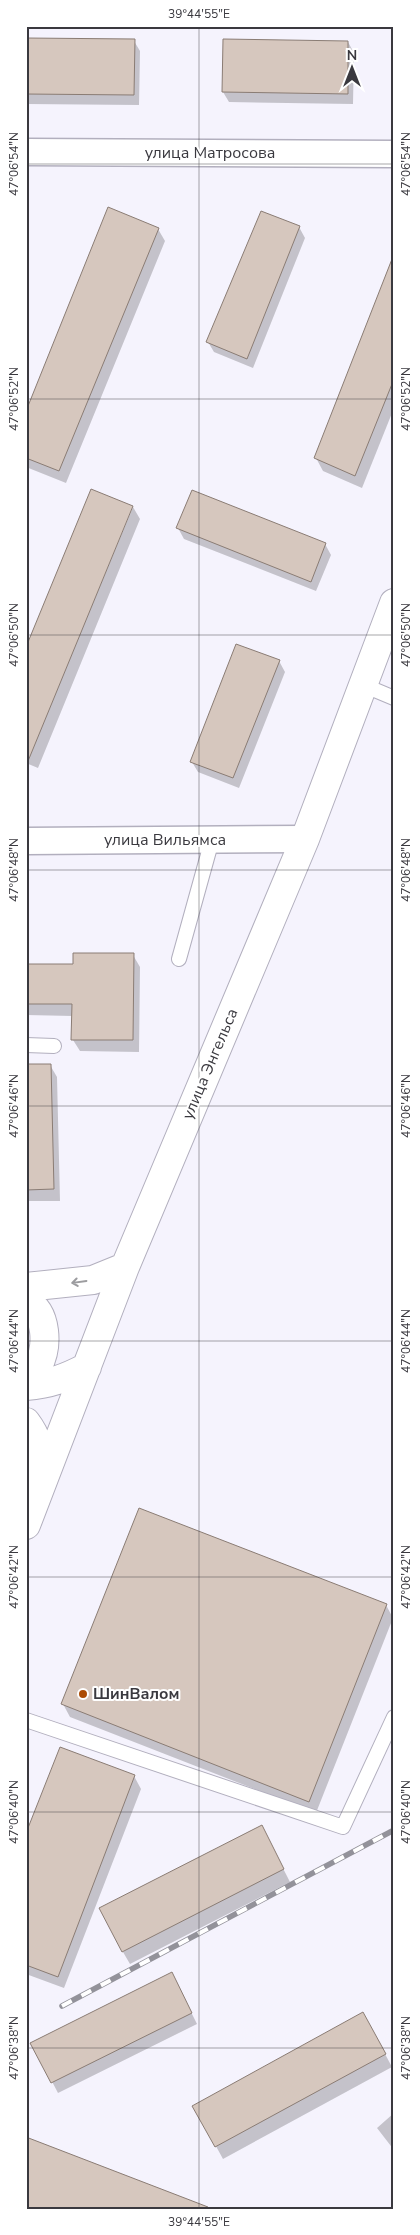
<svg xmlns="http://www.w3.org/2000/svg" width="420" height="2235" font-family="'Nunito Sans',sans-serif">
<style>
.shadow{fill:#0003}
.building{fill:#d6c7be;stroke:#8a7c74}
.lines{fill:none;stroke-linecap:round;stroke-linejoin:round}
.lane-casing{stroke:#b2afbe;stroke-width:16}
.street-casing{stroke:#b2afbe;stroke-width:29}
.secondary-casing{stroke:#b2afbe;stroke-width:30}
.lane{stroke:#fff;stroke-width:14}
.street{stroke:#fff;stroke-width:26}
.secondary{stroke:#fff;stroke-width:28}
.rail-casing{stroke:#93929a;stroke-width:5.5}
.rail{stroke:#fff;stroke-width:4;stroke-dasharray:11;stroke-linecap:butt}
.oneway{stroke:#9c9c9f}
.ticks{fill:none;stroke:#3a393f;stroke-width:1;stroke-opacity:0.45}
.poi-dot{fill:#ac4b04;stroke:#fff;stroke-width:2}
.labels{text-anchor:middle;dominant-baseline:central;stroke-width:4;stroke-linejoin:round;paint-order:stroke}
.street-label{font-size:16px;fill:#3a393f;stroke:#fff}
.poi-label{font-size:16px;font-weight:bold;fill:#3a393f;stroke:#fff;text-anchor:start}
.neatline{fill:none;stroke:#3a393f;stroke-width:2}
.ticks-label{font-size:12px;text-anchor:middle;fill:#3a393f}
</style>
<rect width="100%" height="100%" fill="#f5f3fd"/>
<path class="shadow" d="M 26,39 L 134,41 L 140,51 L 139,105 L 26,104 Z
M 348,42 L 354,53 L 353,104 L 229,102 L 223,92 Z
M 299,227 L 305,238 L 253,368 L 214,352 L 208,342 Z
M 158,229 L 165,241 L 66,483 L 26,467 L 26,415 Z
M 394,259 L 394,408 L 362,488 L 323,471 L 316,458 Z
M 133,507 L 140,519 L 38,768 L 26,763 Z
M 178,528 L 325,544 L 331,555 L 316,591 L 184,539 Z
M 279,661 L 285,672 L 239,788 L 198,772 L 192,762 Z
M 133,955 L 140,967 L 139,1052 L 80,1051 L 73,1040 L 73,1016 L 26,1015 L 26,965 L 74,966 Z
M 26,1065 L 50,1065 L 57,1077 L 60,1201 L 26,1201 Z
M 386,1605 L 393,1618 L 316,1813 L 70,1717 L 63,1704 Z
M 134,1776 L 141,1789 L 64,1988 L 26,1974 L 26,1837 Z
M 268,1839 L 290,1882 L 130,1964 L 123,1952 Z
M 176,1982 L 197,2024 L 58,2093 L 32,2043 Z
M 370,2026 L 392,2067 L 223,2159 L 194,2106 Z
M 394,2113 L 394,2150 L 377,2128 Z"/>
<path class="building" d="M 26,38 L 135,39 L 134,95 L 26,94 Z
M 223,39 L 348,41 L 348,94 L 222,92 Z
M 108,207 L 159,228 L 59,471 L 26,458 L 26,411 Z
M 261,211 L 300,226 L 247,359 L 206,342 Z
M 392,259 L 394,379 L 355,476 L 314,458 Z
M 91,489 L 133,506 L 26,766 L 26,647 Z
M 192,490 L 326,543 L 311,582 L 176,528 Z
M 236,644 L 280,660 L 233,778 L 190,762 Z
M 73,953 L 134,953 L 133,1040 L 71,1040 L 72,1004 L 26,1004 L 26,964 L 73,964 Z
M 26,1064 L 51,1064 L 54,1189 L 26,1190 Z
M 139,1508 L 387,1604 L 309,1802 L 61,1704 Z
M 60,1747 L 135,1775 L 58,1977 L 26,1965 L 26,1833 Z
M 262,1825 L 284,1869 L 122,1952 L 99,1908 Z
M 172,1972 L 192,2013 L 51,2083 L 30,2043 Z
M 363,2012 L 386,2054 L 215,2147 L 192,2106 Z
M 26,2137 L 208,2207 L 208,2209 L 26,2209 Z"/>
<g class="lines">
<defs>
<path id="lane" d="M 363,685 L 394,698
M 179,959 L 212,840
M 26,1045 L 54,1046
M 26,1720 L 343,1827 L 394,1717"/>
<path id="street" d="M 26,152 L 394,154
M 26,841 L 305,839"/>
<path id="secondary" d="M 26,1287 L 93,1280 L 125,1267
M 26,1301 C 48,1313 48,1347 38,1366 C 35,1371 30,1374 26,1378
M 26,1386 C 50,1384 66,1378 87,1367
M 26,1422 C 39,1439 43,1458 41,1479
M 26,1525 L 125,1267 L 305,839 L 394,603"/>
</defs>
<use href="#lane" class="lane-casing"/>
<use href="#street" class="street-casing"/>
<use href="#secondary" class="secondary-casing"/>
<use href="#lane" class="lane"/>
<use href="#street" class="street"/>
<use href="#secondary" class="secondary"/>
<defs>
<path id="rail" d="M 62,2006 L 394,1830"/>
</defs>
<use href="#rail" class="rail-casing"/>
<use href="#rail" class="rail"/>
</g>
<defs><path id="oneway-shaft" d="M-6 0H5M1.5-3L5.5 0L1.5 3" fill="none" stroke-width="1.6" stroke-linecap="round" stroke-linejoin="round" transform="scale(1.25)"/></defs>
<use class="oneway" href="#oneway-shaft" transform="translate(79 1282) rotate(172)"/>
<path class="ticks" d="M 199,26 L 199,2209M 26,164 L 394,164M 26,399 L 394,399M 26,635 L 394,635M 26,870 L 394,870M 26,1106 L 394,1106M 26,1341 L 394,1341M 26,1577 L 394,1577M 26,1812 L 394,1812M 26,2048 L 394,2048"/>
<circle class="poi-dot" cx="83" cy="1694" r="5"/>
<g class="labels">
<g class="street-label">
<text x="210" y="153">улица Матросова</text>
<text x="165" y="840">улица Вильямса</text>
<text transform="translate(210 1064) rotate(-67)">улица Энгельса</text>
</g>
<g class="poi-label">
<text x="93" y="1694">ШинВалом</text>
</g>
</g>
<rect width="420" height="2235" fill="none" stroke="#ffffff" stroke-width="55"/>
<g transform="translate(352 68)" stroke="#ffffff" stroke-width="4" paint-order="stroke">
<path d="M0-4L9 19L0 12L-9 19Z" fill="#3a393f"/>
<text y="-8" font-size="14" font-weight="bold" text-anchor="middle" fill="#3a393f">N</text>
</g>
<rect x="28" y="28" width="364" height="2180" class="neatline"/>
<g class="ticks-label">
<text x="199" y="18">39°44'55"E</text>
<text transform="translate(14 164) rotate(-90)" y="4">47°06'54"N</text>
<text transform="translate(406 164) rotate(-90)" y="4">47°06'54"N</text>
<text transform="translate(14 399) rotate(-90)" y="4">47°06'52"N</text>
<text transform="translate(406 399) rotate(-90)" y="4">47°06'52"N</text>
<text transform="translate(14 635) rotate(-90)" y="4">47°06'50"N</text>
<text transform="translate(406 635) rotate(-90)" y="4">47°06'50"N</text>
<text transform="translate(14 870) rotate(-90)" y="4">47°06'48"N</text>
<text transform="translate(406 870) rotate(-90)" y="4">47°06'48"N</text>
<text transform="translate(14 1106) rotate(-90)" y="4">47°06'46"N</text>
<text transform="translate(406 1106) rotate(-90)" y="4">47°06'46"N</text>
<text transform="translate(14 1341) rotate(-90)" y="4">47°06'44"N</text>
<text transform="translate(406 1341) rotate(-90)" y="4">47°06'44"N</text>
<text transform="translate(14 1577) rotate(-90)" y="4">47°06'42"N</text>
<text transform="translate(406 1577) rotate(-90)" y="4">47°06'42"N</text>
<text transform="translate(14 1812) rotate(-90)" y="4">47°06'40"N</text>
<text transform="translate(406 1812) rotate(-90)" y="4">47°06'40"N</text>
<text transform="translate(14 2048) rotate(-90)" y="4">47°06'38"N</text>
<text transform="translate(406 2048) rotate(-90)" y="4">47°06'38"N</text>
<text x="199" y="2226">39°44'55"E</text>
</g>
</svg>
